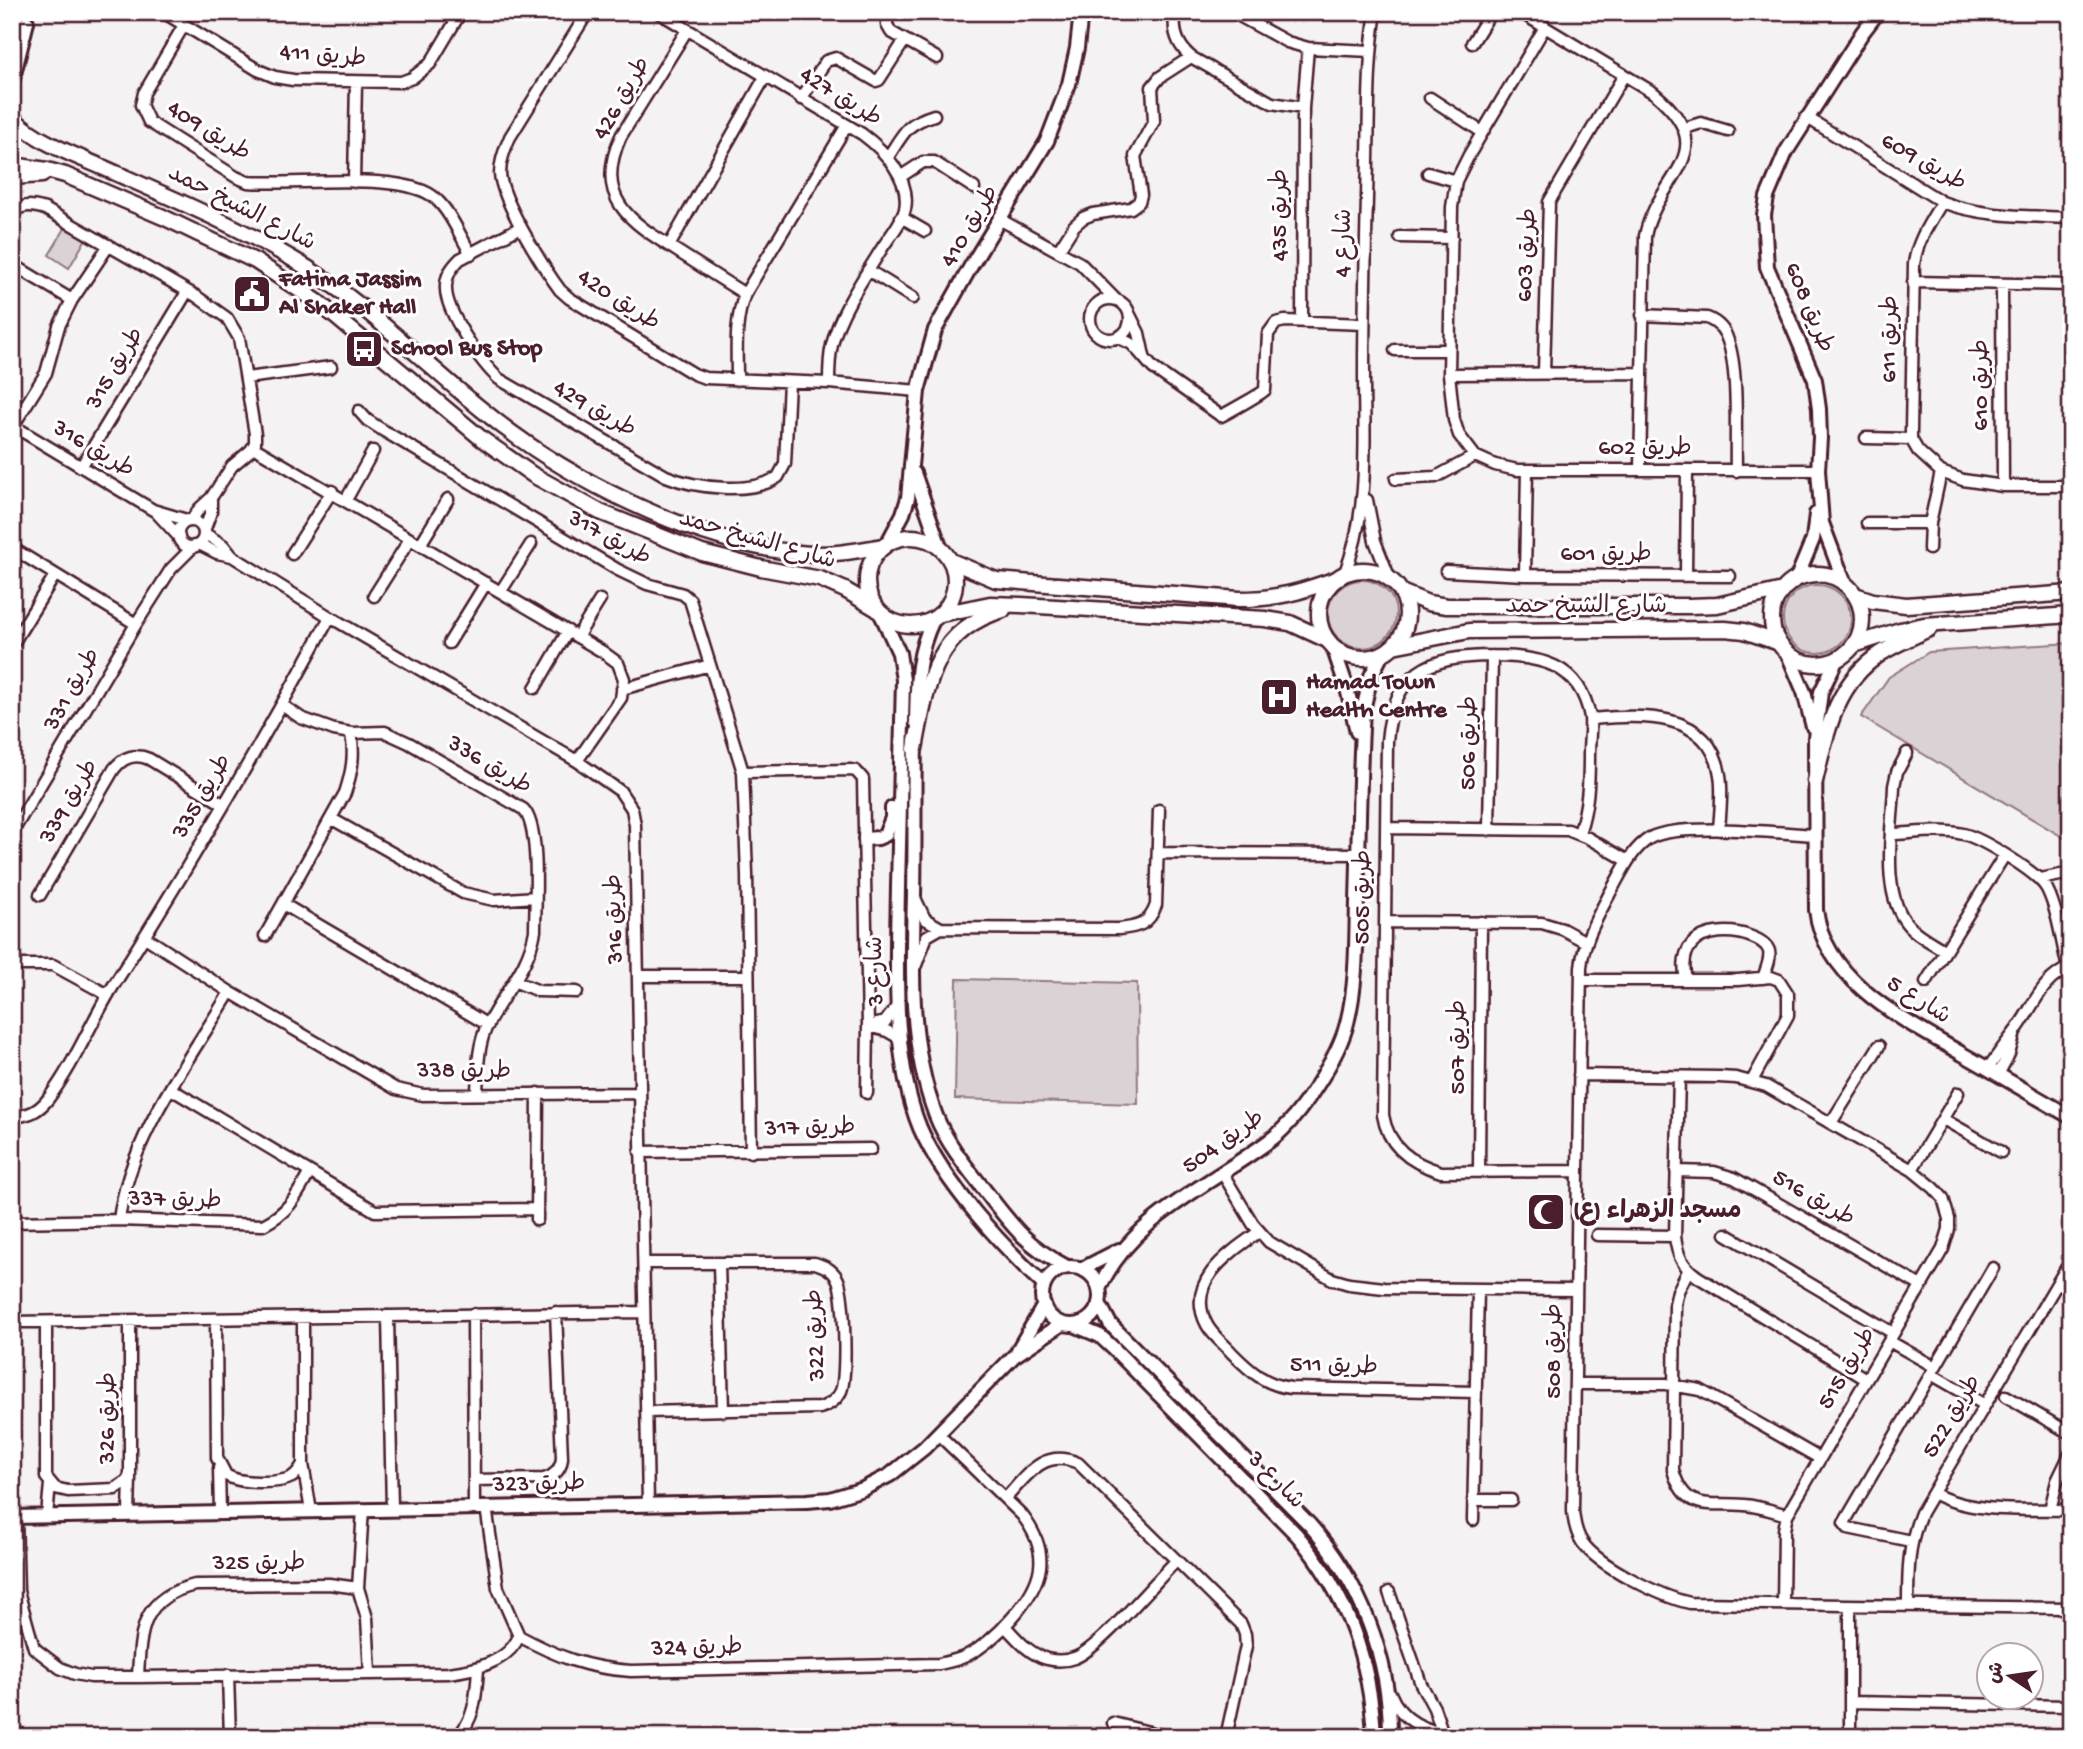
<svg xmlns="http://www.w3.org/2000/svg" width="2083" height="1749" font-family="'Gochi Hand','Playpen Sans Arabic',sans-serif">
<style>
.green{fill:#dbd2d5;stroke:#927880;stroke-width:2}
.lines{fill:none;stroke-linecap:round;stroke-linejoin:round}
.minor-casing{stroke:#4a1f2b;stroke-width:15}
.tertiary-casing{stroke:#4a1f2b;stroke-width:18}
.secondary-casing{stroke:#4a1f2b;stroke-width:19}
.minor{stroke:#fff;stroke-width:10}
.tertiary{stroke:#fff;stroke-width:12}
.secondary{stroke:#fff;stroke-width:14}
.labels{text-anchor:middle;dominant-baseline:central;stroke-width:6;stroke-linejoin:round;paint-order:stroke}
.street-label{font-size:24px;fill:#4a1f2b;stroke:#fff}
.poi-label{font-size:24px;font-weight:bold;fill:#4a1f2b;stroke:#fff;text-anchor:start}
</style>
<rect width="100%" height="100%" fill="#f4f2f2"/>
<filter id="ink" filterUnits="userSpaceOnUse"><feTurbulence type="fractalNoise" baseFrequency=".0143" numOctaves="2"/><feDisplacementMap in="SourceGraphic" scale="14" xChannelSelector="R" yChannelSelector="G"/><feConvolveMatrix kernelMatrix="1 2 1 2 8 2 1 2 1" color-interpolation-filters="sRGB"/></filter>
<g filter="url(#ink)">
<path class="green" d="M 67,225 L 87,237 L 69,268 L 49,255 Z
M1328 614a34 34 0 1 1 68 0a34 34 0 1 1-68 0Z
M1783 619a34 34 0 1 1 68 0a34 34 0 1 1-68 0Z
M 2071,643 L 2071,842 L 1861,717 L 1889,677 L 1929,652 Z
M 957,979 L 1137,983 L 1138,1104 L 955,1099 Z"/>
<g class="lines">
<defs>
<path id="minor" d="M 163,12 L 258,70 L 275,77 L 293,80 L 401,82 L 412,78 L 430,64 L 461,12
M 588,12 L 510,137 C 505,148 500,161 500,174 C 502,201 543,267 560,290 L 569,298 L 694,374 L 705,378 L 829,383 L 918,391
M 658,12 L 862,134 C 884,150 911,179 905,209 C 902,223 888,238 881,250 C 864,277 839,314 832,345 C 829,357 829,370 829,383
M 887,12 L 887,25 L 891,32 L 937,58
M 1176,12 C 1172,30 1177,45 1191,57 L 1272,103 L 1303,108
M 1232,12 L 1287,42 L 1308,48 L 1371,51
M 1520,12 L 1654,93 C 1726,153 1657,175 1645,236 L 1640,469
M 184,25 L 144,93 L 141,105 L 149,122 L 236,177 L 248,182 C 292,186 406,170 436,199 C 451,213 460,236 471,254
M 1545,27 L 1469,155 L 1456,181 L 1452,207 L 1449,374 L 1454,420 L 1459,435 L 1475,456 L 1495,465 L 1517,470 L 1818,470
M 687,30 L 621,136 C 593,198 629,221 677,251 C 699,265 722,280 745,294
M 1472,43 L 1491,12
M 1430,98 L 1482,132
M 801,99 L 826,61 L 836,58 L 876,81 L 879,80 L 905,40
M 1806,117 L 1942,202 C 1983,217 2027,216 2071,218
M 1685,128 L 1701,123 L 1728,131
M 888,157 C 904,133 905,124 934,115
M 1428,173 L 1456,181
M 900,177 L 923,162 L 934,162 L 974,188
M 354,182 L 356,82
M 1942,202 C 1930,222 1917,241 1914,264 L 1911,431 L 1911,439 L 1918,451 L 1941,472 L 1963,480 L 2003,486 L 2071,486
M 12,212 C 24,204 32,205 45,209 L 196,296 L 227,318 L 239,338 L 255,434 L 255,443 L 251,450 L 232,466 L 211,498 L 199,509 L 191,521
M 901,217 L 925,231
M 999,219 L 1080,263 L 1116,300
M 521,227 L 460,259 C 452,267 445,276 446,289 C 446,312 481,363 499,379 L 666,476 C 695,488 751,495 778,477 L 785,464 L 789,382
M 1400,237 L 1452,238
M 669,246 L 765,77
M 1058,251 L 1074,226 L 1083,218 L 1093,214 L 1131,208 L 1139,202 L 1141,195 L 1135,156 L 1154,121 L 1152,87 L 1160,77 L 1191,57
M 12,264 L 72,300
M 868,270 L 913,298
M 1913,282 L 2071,285
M 2002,284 L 2003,486
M1090 319a20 20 0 1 1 40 0a20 20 0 1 1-40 0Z
M 1130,315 L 1139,333 L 1144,356
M 1642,315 L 1707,318 C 1717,322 1725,330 1728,341 C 1739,372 1735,435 1736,471
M 1302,322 L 1303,108 L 1308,48
M 1119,338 L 1132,344 L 1153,368 L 1221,416 C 1225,414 1263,393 1265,390 L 1268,334 L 1276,323 L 1285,321 L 1364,324
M 1395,350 L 1449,350
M 1544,372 L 1549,202 L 1624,75
M 1449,374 L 1641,373
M 246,378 L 331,367
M 737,380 C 737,351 734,322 745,294 L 847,125
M 359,411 L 367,420 L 384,431 L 618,570 L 647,584 L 683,594 L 690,600 L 743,772 L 747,874 L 751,1152
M 12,425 L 153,510 L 190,521
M 13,426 L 46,373 L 59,326 L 72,300 L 109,245
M 1866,438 L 1911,439
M 253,447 L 603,652 L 618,663 L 624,679 L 621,698 L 577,761
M 81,467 L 187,292
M 1396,479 L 1436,477 L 1475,456
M 346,500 L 373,451
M 1367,500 L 1375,541 L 1390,579
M 156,512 L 179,537
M178 534a13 13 0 1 1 26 0a13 13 0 1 1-26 0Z
M 1867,523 L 1930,523 L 1941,472
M 204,531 L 211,512 L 211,498
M 204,533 L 223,545 L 232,556 L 330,617 L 577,761 L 620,791 L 632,809 L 635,825 L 648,1504
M 199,544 L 217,553 L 232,556
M 420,545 L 448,499
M 12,548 L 136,624
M 1929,549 L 1930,523
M 292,554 L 332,491
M 1446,571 L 1525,575 L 1730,576
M 1344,575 C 1370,511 1364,442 1364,375 C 1364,304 1366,232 1368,161 C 1369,112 1368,61 1376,12
M 1525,575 L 1527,470
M 1686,576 L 1687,470
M 501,591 L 531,544
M 374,596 L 410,539
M 577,637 L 600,600
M 449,643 L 486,583
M 12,645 L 55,575
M 535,688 L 568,631
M 622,689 L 710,665
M 282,705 L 301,718 L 334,730 L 351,733 L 385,732 L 409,743 L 523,809 C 541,826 535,904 535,931 C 528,970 505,990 488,1024 C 477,1045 478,1070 477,1094
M 1590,719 C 1640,715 1710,709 1720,775 C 1723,793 1720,812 1719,830
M 1907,753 L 1897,772 L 1894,786 C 1893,826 1879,894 1909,926 C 1918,936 1933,943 1945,951
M 743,772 L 851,770 L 856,771 L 863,779 L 868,1026 L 867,1093
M 332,819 L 463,893 L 494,900 L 535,897
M 1386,828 L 1568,830 L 1588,838 L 1628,861
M 1489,830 L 1492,656
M 12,833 L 136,624 L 171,569 L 194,546
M 1893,834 C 1915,833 1941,829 1963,834 C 1981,838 2039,873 2047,889 C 2058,911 2062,944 2068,968
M 1815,835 C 1780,833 1677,822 1650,838 C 1631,849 1621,874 1610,893 C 1597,918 1584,939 1581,967 L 1573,1511 C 1574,1522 1576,1533 1582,1542 C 1598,1566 1662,1597 1690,1603 L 2071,1608
M 1158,853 L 1358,854
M 2040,879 L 2071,873
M 40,895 L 114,769 C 123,757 135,753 149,759 L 223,804
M 915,898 L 925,919 L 941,928
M 283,904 L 488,1025
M 1385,922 L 1542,923 L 1562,929 L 1586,942
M 265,936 L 345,793 C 352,772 355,755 351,733
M 145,937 L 230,992 L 396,1089 L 423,1095 L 640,1093
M 12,965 L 53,965 L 108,995
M 916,965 L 927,936 L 941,928 L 1119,929 C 1138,927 1149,925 1156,905 L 1159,810
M 638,976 L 748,976
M 1686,979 C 1671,915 1762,928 1769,951 C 1771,960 1766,969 1763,978
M 1581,980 L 1738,980 L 1771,977 L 1779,980 L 1788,994 L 1788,1015 L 1752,1081
M 516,982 L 539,991 L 577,992
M 1926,982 L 2004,856
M 868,1026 L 885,1022 L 898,1005
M 872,1027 L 887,1031 L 901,1039
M 1988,1069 C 1996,1056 2005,1045 2014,1033 C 2033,1009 2040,979 2071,967
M 1579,1075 L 1719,1077 L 1736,1078 L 1766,1086 L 1912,1170 L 1934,1188 L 1943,1198 L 1949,1219 L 1949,1229 L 1943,1249 L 1787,1515 L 1784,1530 L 1783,1604
M 1998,1075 L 2009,1054 L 2014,1036
M 1679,1077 L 1675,1236 C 1677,1255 1682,1266 1698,1277 L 1866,1379
M 171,1089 L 375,1211 L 537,1209
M 12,1118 C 29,1114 37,1113 48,1099 C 74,1065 90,1024 112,988 C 189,867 262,743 330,617
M 1943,1119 L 2001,1152
M 1831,1123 L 1879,1046
M 640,1152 L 871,1149
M 1912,1170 L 1958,1093
M 1479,1171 L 1481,922
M 1577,1171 L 1441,1172 C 1411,1163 1388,1147 1383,1115 L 1387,741 C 1393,671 1429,656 1492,656 C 1539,656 1580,663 1590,717 C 1591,729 1589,742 1589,754 C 1589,783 1588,807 1579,833
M 1676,1171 L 1714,1172 L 1734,1178 L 1921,1286
M 1223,1174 L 1253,1224 L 1269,1242 L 1332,1279 L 1349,1284 L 1384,1288 L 1576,1290
M 119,1220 C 129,1138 188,1062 230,992
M 537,1220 L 538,1093
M 12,1222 L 119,1220 L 263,1225 C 289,1212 296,1197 310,1172
M 1259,1232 C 1229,1253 1184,1282 1207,1325 C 1213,1336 1224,1344 1232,1353 C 1250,1371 1265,1385 1291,1388 L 1476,1392
M 1726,1234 L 1893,1333
M 1597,1235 L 1675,1236
M 644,1263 L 815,1263 C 824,1266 832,1269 837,1278 C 845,1290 847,1377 841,1391 C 837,1400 829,1405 820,1408 L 646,1412
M 719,1263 L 723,1411
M 1688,1271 L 1678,1291 L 1675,1304 L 1673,1470 C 1685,1513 1709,1502 1744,1505 C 1759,1506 1773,1511 1787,1515
M 473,1314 L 474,1508
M 388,1316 L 392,1509
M 216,1320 L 217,1458 L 226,1475 C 239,1484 279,1484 292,1477 C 297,1474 300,1469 303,1464 L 303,1318
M 12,1322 L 644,1312
M 46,1322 L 46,1477 L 55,1488 L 68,1491 L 115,1489 L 127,1481 L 130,1475 L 130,1321
M 1889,1341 L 1935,1367
M 1931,1374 L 1985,1405
M 1575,1384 L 1666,1384 L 1700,1390 L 1819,1458
M 2006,1396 L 2071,1434
M 303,1464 L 311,1511
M 219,1468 L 220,1513
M 474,1480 L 544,1479 C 555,1476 561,1469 562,1458 L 556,1312
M 1933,1493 C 1970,1514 2028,1509 2071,1510
M 1006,1498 C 1027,1475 1044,1448 1078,1463 L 1241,1624 L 1245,1634 L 1246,1646 L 1226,1737
M 1473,1500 L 1511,1500
M 486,1507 L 498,1588 L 519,1636 C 558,1657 586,1668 631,1671 L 939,1664 C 948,1662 958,1660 966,1656 C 984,1647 999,1633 1012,1618 C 1043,1583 1052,1554 1022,1515 L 938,1434
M 2050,1510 L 2057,1481 L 2071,1452
M 129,1515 L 130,1477
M 47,1516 L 50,1484
M 16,1517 L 18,1591 L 34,1648 L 60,1668 L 75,1674 L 91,1677 L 138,1677 L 448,1673 C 473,1670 508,1663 519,1636
M 1473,1520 L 1478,1289
M 1911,1541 L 1848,1528 L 1844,1523 L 1993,1268
M 358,1588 L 363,1509
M 1389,1592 L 1421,1684 L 1434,1708 L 1443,1734
M 1850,1606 L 1850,1737
M 1908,1606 C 1908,1573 1908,1544 1921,1513 L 2071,1260
M 1005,1626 C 1017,1639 1029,1654 1047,1659 C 1055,1661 1066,1661 1074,1658 C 1097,1651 1155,1582 1175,1562
M 228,1675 L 230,1737
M 138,1677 C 140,1630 142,1597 195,1585 L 329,1584 L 358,1588 L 367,1618 L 370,1673
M 1390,1693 C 1402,1723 1426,1730 1455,1737
M 1850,1702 L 2071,1706
M 1113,1723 L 1169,1737
M 457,1737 C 476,1718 476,1694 478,1669
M 1411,1737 L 1433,1731"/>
<path id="tertiary" d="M 12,82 L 27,22
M 914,473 L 940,547
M 888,542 L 903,514 L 908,498 L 918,391 L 935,330 L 971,266 L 1047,141 L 1069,84 L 1077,48 L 1081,12
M 1796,580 L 1813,539 L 1816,514
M 1845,584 L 1822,523 L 1818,470 L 1820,438 L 1819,409 L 1815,380 L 1767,267 L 1764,215 L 1767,197 L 1786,152 L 1862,33 L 1878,12
M 881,614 L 899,653 L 903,680 C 901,749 900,817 898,886 C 897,961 891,1058 920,1128 C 944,1183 1001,1245 1044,1285
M 1333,647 L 1347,688 L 1357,732
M 1787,652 L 1804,692 L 1813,727
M 1837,659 L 1821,692 L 1815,738 L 1816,910 C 1825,983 1908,1022 1964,1055 C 2000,1075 2035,1097 2071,1117
M 916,722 C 917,684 916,655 933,620
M 915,740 C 914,791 915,843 914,895 C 912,969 909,1046 936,1116 C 947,1144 968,1169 986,1192 C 1012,1226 1028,1247 1067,1267
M 865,839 L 878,838 L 885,835 L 892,818 L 892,808
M1042 1296a29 29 0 1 1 58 0a29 29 0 1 1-58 0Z
M 1082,1269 L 1119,1250
M 1099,1289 C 1132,1215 1212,1185 1273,1138 C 1300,1117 1339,1056 1347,1023 C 1357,984 1356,942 1357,901 C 1359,838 1359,774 1363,710 L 1371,676 L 1382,654
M 1099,1303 L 1110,1324 L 1309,1524 C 1360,1581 1391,1659 1390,1737
M 1074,1325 L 1100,1336 L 1114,1349 L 1297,1535 C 1346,1593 1371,1661 1374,1737
M 1018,1350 L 1044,1305
M 12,1517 L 686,1504 L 807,1501 L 830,1499 L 863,1489 L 890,1475 L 924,1448 L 1014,1356 L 1062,1324"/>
<path id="secondary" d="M 14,119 C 40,144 78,156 111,171 C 172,198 233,224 291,258 C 362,299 418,358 481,409 C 563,477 692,543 799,553 C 828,556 855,551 883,546
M 12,165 L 47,170 L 65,175 L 163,217 L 255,261 L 318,302 L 482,439 L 533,475 L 600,512 L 702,553 L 761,568 L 820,579 L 845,590 L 877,609
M 12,177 L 42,175
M867 581a44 44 0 1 1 88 0a44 44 0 1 1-88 0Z
M 951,561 L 996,580 L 1239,599 C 1277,599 1300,592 1336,579
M1319 614a44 44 0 1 1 88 0a44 44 0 1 1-88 0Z
M1772 619a45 45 0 1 1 90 0a45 45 0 1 1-90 0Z
M 1401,592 L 1428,603 L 1447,606 L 1689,606 L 1717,605 L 1783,590
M 1855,595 L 1873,601 L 1906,605 L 2071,593
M 941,614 L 990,604 L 1021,605 L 1265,619 L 1290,623 L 1327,640
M 1854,645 L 1900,630 L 1924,625 L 2071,615
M 1393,646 L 1469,631 L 1725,629 L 1744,631 L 1779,643
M 915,749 C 927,686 933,630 1003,610
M 1815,781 C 1827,732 1835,684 1880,654 C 1895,644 1912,637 1929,629"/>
</defs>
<use href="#minor" class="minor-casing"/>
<use href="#tertiary" class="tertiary-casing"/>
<use href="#secondary" class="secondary-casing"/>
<use href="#minor" class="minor"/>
<use href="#tertiary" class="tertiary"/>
<use href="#secondary" class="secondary"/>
</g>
</g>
<defs>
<symbol id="civic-square" viewBox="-11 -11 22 22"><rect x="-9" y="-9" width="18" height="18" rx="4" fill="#4a1f2b" stroke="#fff"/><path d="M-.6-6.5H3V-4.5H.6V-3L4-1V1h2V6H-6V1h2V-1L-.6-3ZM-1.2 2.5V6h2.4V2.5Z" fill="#fff"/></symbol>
<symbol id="bus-square" viewBox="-11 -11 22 22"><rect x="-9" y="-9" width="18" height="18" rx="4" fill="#4a1f2b" stroke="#fff"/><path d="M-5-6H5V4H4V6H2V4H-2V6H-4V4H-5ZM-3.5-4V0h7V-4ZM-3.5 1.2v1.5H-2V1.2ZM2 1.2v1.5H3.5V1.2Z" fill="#fff"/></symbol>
<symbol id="hospital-square" viewBox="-11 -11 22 22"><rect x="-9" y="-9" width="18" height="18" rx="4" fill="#4a1f2b" stroke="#fff"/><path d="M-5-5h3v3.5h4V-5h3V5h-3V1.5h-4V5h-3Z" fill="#fff"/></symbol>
<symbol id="mosque-square" viewBox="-11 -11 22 22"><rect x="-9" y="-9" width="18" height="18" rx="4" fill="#4a1f2b" stroke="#fff"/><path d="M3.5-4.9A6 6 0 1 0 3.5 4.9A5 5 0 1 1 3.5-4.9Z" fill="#fff"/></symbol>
</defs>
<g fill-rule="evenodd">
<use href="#civic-square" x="230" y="272" width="44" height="44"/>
<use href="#bus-square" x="342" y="327" width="44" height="44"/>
<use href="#hospital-square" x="1257" y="675" width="44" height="44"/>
<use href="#mosque-square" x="1524" y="1190" width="44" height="44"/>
</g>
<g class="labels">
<g class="street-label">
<text transform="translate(323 57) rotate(5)">طريق 411</text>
<text transform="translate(840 98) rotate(32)">طريق 427</text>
<text transform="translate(623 99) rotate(-60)">طريق 426</text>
<text transform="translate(208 132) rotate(32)">طريق 409</text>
<text transform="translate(1923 163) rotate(30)">طريق 609</text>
<text transform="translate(241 209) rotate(27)">شارع الشيخ حمد</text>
<text transform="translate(1281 215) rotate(-90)">طريق 435</text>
<text transform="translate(971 227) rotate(-59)">طريق 410</text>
<text transform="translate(1345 243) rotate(-89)">شارع 4</text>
<text transform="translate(1528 255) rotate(-87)">طريق 603</text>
<text transform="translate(618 301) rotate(33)">طريق 420</text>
<text transform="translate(1808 308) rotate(68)">طريق 608</text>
<text transform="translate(1891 339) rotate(-89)">طريق 611</text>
<text transform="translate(116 369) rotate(-59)">طريق 315</text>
<text transform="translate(1982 385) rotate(-90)">طريق 610</text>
<text transform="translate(594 410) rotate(30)">طريق 429</text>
<text x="1645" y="449">طريق 602</text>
<text transform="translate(93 450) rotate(31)">طريق 316</text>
<text transform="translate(609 539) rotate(29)">طريق 317</text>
<text transform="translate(757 541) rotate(16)">شارع الشيخ حمد</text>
<text x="1606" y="555">طريق 601</text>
<text x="1586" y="607">شارع الشيخ حمد</text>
<text transform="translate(73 690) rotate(-60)">طريق 331</text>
<text transform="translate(1470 743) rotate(-89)">طريق 506</text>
<text transform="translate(489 766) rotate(31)">طريق 336</text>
<text transform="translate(203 797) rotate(-59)">طريق 335</text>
<text transform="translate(70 802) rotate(-59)">طريق 339</text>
<text transform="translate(1364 897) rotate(-89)">طريق 505</text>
<text transform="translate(616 919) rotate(-91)">طريق 316</text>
<text transform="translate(877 971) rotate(-91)">شارع 3</text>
<text transform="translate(1918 1001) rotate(33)">شارع 5</text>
<text transform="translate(1459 1047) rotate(-90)">طريق 507</text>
<text transform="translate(464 1072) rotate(1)">طريق 338</text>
<text transform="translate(810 1129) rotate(-1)">طريق 317</text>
<text transform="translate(1224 1143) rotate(-35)">طريق 504</text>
<text transform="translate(1813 1199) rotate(30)">طريق 516</text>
<text transform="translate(175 1201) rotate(2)">طريق 337</text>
<text transform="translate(817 1335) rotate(-92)">طريق 322</text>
<text transform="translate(1555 1351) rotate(-90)">طريق 508</text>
<text transform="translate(1334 1367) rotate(2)">طريق 511</text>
<text transform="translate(1848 1369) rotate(-59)">طريق 515</text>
<text transform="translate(1953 1417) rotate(-59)">طريق 522</text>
<text transform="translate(109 1418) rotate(-89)">طريق 326</text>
<text transform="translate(1275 1481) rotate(46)">شارع 3</text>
<text transform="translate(539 1485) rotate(-1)">طريق 323</text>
<text x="259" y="1564">طريق 325</text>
<text transform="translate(697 1649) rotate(-1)">طريق 324</text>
</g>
<g class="poi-label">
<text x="279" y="280">Fatima Jassim<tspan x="279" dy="28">Al Shaker Hall</tspan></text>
<text x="391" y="349">School Bus Stop</text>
<text x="1306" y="683">Hamad Town<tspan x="1306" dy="28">Health Centre</tspan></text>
<text x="1573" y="1212">مسجد الزهراء (ع)</text>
</g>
</g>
<rect width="2083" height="1749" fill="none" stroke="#fff" stroke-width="42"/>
<rect x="21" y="21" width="2041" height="1707" fill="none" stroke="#4a1f2b" stroke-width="2.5" filter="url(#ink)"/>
<g transform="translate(2010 1676) rotate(283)"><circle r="33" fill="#ffffff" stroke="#b7a5aa" stroke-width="2"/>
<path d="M0-5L12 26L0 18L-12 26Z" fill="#4a1f2b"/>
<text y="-10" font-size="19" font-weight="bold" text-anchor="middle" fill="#4a1f2b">ش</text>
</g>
</svg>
